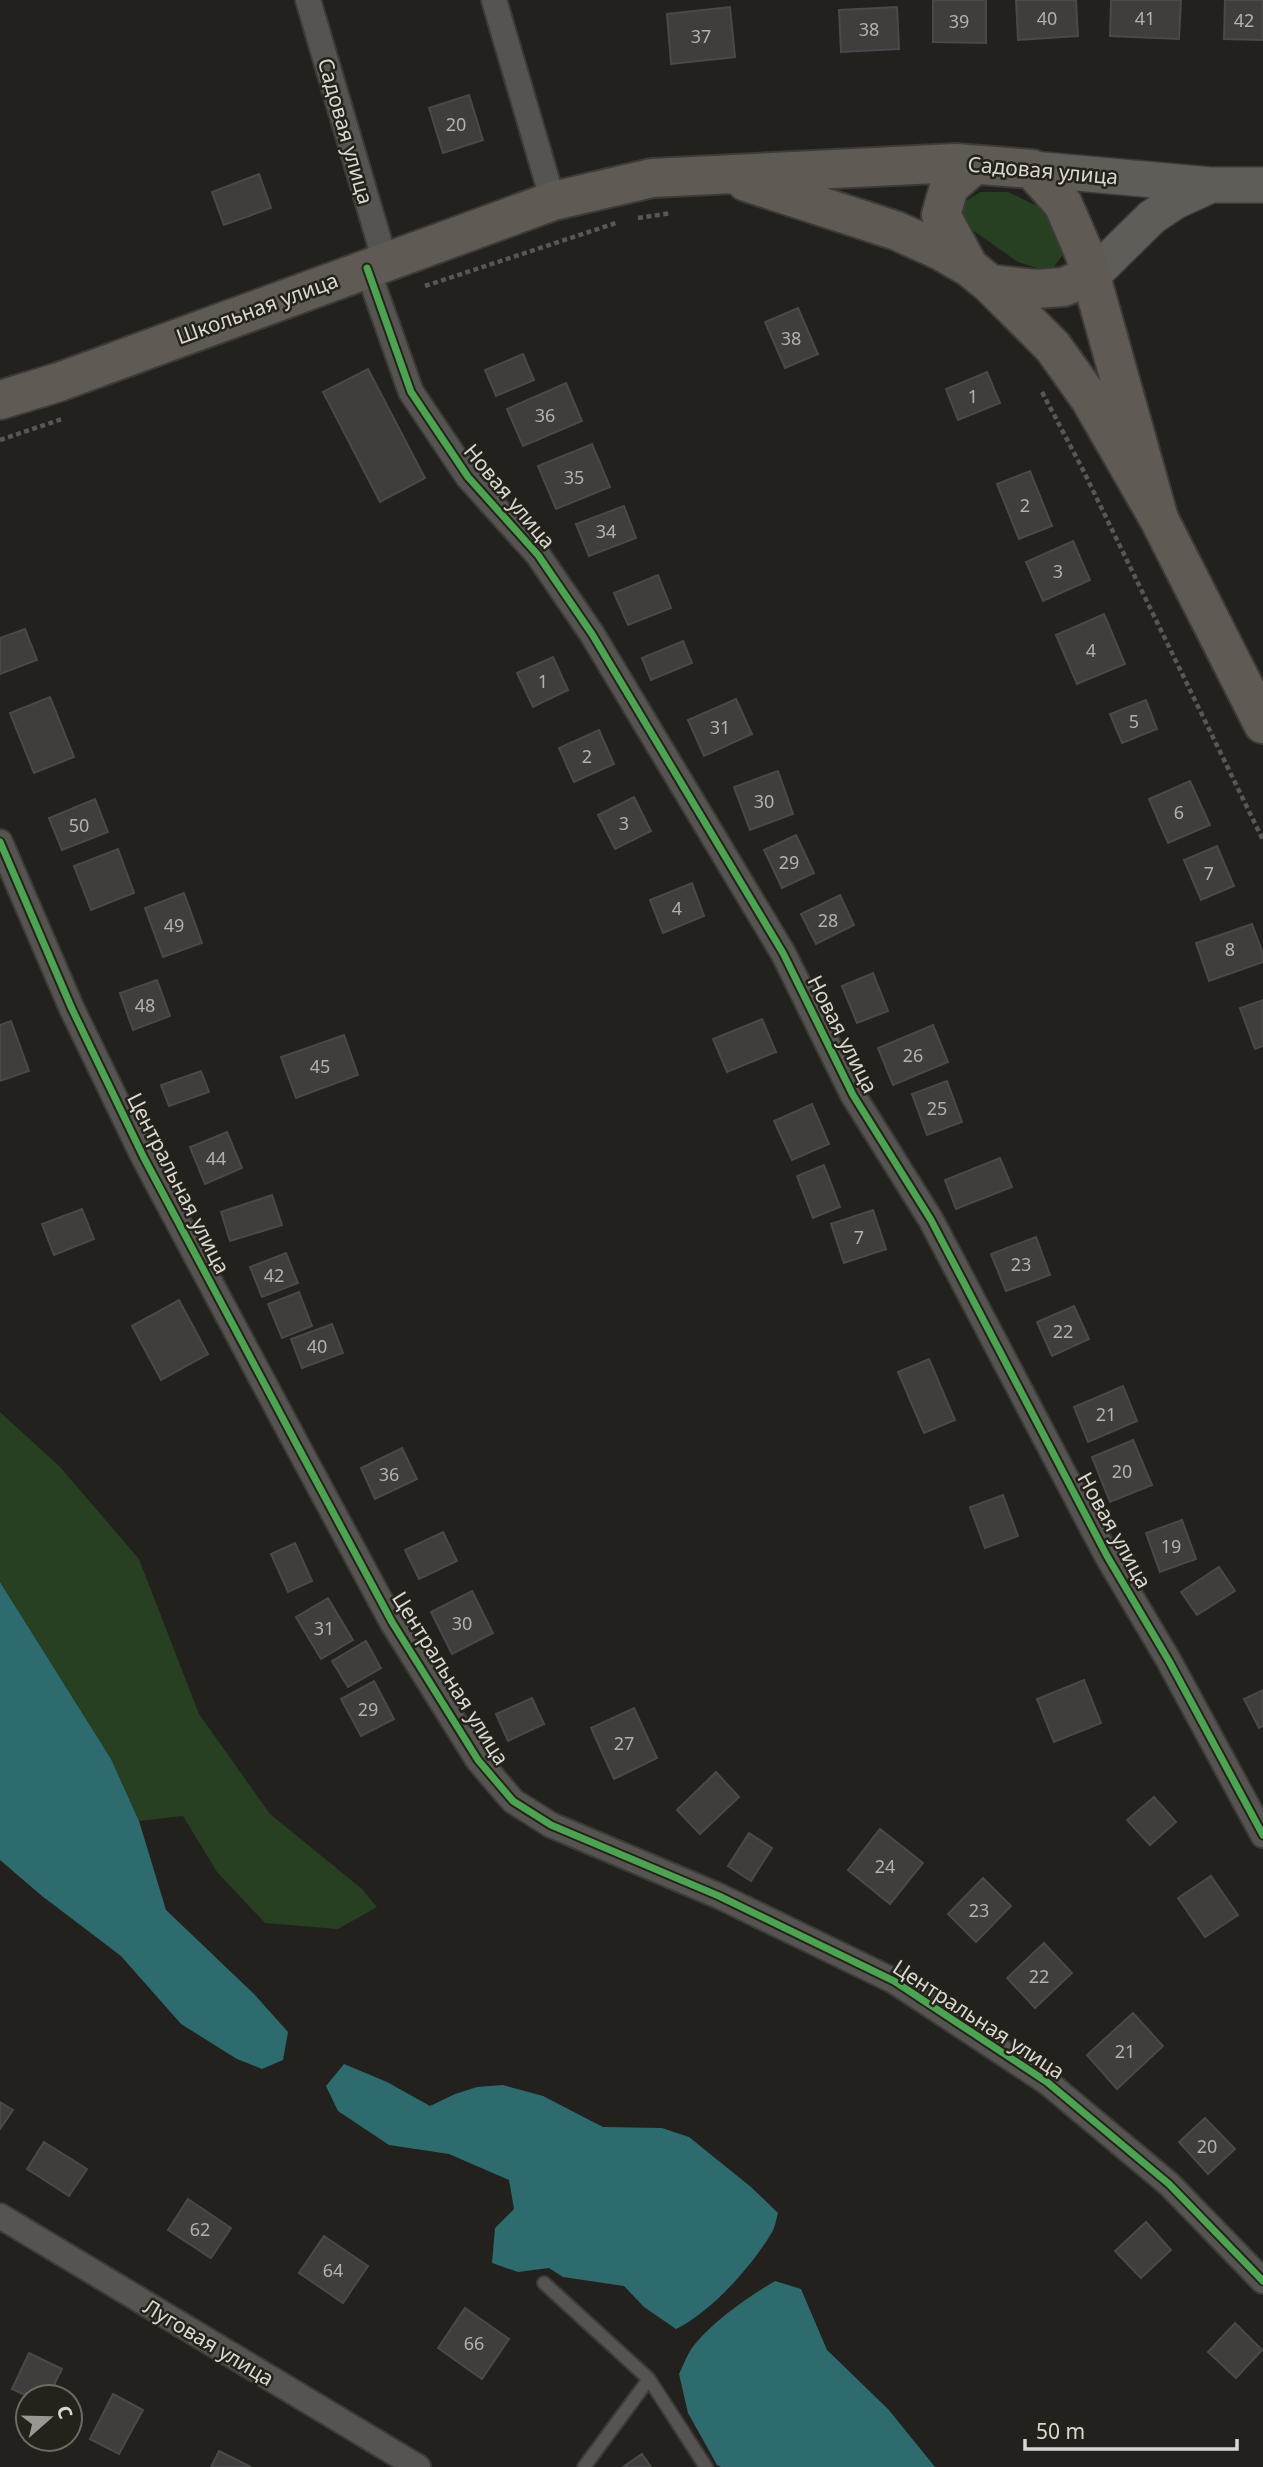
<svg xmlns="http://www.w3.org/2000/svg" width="1263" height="2467" font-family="'Noto Sans',sans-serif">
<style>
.green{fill:#264021}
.water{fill:#2d6b6f}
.building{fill:#3f3e3d;stroke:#4a4949;stroke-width:2}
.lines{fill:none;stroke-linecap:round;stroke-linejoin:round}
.lane-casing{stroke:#3c3b38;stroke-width:16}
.street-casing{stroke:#3c3b38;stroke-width:28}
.secondary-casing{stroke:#3c3b38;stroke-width:38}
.primary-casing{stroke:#3c3b38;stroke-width:42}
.path{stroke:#585754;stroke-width:4.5;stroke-dasharray:5 3.5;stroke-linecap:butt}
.lane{stroke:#555451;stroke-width:12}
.street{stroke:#555451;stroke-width:24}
.secondary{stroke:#605c58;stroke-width:35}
.primary{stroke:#605a54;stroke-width:38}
.cycleway-casing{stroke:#25221a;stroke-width:11}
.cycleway{stroke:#4ca352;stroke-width:7}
.labels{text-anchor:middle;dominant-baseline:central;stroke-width:5;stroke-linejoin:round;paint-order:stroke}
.number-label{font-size:18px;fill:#b2b1ad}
.street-label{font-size:21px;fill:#d9d7d2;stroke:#25221a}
</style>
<rect width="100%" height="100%" fill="#22211d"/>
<path class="green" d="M 980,192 L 1008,192 L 1039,207 L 1056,227 L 1065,252 L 1050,272 L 1018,262 L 961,222 L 958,206 Z
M 0,1412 L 60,1467 L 139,1559 L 199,1714 L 270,1814 L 362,1889 L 377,1907 L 338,1929 L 265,1923 L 217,1872 L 183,1816 L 139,1821 L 111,1759 L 0,1582 Z"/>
<path class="water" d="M 0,1582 L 111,1759 L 139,1821 L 166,1910 L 254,1994 L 288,2032 L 283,2060 L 262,2069 L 237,2059 L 181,2024 L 121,1956 L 42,1896 L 0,1860 Z
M 344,2064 L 387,2082 L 430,2106 L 455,2094 L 477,2087 L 503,2085 L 543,2096 L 603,2127 L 662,2128 L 689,2137 L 751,2187 L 778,2213 C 776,2220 775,2228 771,2234 C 751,2267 711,2312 676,2329 L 644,2307 L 624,2286 L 563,2277 L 549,2268 L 518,2272 L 492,2263 L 495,2228 L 514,2209 L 509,2180 L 449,2154 L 389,2145 L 338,2111 L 326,2086 Z
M 775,2281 L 801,2289 L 827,2350 L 888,2409 L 935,2467 L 721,2467 L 717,2465 L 688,2413 L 679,2374 C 684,2364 688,2352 695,2344 C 716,2319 747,2298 775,2281 Z"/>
<path class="building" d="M 933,0 L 986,0 L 986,43 L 933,42 Z
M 1016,0 L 1076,0 L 1078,36 L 1018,40 Z
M 1111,0 L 1181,0 L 1179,39 L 1110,36 Z
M 1225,0 L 1263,0 L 1263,40 L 1224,39 Z
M 730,7 L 735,57 L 671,64 L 667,14 Z
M 897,7 L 899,49 L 841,52 L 839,10 Z
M 469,95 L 483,140 L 443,153 L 429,108 Z
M 259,174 L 271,208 L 224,225 L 212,192 Z
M 798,308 L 818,354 L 785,368 L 765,322 Z
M 523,354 L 534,380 L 496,396 L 485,370 Z
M 368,369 L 425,478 L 380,502 L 323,392 Z
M 987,372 L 1000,403 L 958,420 L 946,389 Z
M 566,383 L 582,421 L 523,446 L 507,409 Z
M 592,444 L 610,487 L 556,509 L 538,466 Z
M 1030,471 L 1052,526 L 1019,539 L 997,484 Z
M 624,506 L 636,538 L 589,556 L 576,524 Z
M 1073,541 L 1090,580 L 1043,601 L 1026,562 Z
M 658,575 L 671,608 L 628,625 L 614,593 Z
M 1104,614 L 1125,664 L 1077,684 L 1056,635 Z
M 25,629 L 37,660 L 0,674 L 0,638 Z
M 683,641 L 692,663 L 651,680 L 642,658 Z
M 553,657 L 568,690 L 533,707 L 517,673 Z
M 50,697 L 74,757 L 34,773 L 10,713 Z
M 736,699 L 752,734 L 704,756 L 688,720 Z
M 1146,700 L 1157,729 L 1122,743 L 1110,714 Z
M 599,730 L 614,764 L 574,782 L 559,748 Z
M 778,771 L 793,814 L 750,830 L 734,787 Z
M 1190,781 L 1210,825 L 1168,843 L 1149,799 Z
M 634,797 L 651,831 L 615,849 L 598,815 Z
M 95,799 L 108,832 L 62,850 L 49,818 Z
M 796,835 L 814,873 L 782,888 L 764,850 Z
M 1217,846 L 1234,886 L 1201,900 L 1184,860 Z
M 118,849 L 134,893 L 91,910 L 74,866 Z
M 692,883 L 704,916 L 663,933 L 650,900 Z
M 184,893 L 202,943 L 163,957 L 145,908 Z
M 840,895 L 854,925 L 816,944 L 801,914 Z
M 1252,924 L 1263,954 L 1263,962 L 1209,981 L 1196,943 Z
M 873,973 L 888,1011 L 857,1023 L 842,986 Z
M 157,980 L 170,1016 L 133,1030 L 120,993 Z
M 1263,1000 L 1263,1046 L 1255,1049 L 1240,1008 Z
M 762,1019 L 776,1052 L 727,1072 L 713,1039 Z
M 11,1021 L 29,1071 L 0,1081 L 0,1025 Z
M 933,1025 L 948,1062 L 893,1085 L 878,1048 Z
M 344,1035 L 358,1075 L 296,1098 L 281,1057 Z
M 201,1071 L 209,1092 L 169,1106 L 161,1085 Z
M 947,1081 L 962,1122 L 927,1135 L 912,1094 Z
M 812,1104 L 829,1144 L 792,1160 L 774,1121 Z
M 227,1132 L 242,1168 L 205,1184 L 190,1147 Z
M 1000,1158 L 1012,1187 L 956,1209 L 945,1180 Z
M 824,1165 L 840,1207 L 813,1218 L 797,1176 Z
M 272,1195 L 282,1225 L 230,1241 L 221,1212 Z
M 82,1209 L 94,1239 L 54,1255 L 42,1224 Z
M 873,1210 L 886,1249 L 844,1263 L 831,1224 Z
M 1036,1237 L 1050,1275 L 1006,1291 L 991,1254 Z
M 286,1253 L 298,1283 L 262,1297 L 250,1267 Z
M 299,1292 L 312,1326 L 282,1338 L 268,1304 Z
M 179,1300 L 208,1354 L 161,1380 L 132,1326 Z
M 1074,1306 L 1089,1339 L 1052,1356 L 1037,1322 Z
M 332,1324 L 343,1353 L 302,1368 L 291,1339 Z
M 929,1359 L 955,1420 L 924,1433 L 898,1372 Z
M 1123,1386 L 1137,1421 L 1088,1442 L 1074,1407 Z
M 1133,1440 L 1152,1485 L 1110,1502 L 1092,1457 Z
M 402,1448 L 417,1479 L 375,1499 L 361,1468 Z
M 1003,1495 L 1018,1536 L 985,1548 L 970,1507 Z
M 1182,1520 L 1196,1559 L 1160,1572 L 1146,1533 Z
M 443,1532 L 457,1561 L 419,1579 L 405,1550 Z
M 295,1543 L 312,1581 L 288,1592 L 271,1554 Z
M 1219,1567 L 1235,1591 L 1197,1615 L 1181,1592 Z
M 472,1591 L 493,1633 L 452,1654 L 431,1612 Z
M 328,1598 L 353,1640 L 321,1659 L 296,1617 Z
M 366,1641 L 381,1668 L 348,1687 L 332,1661 Z
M 1084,1680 L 1101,1723 L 1054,1742 L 1037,1699 Z
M 374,1681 L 394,1719 L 361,1736 L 341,1699 Z
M 1263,1690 L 1263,1726 L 1259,1728 L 1244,1699 Z
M 532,1698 L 544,1724 L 508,1741 L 496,1714 Z
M 634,1708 L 657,1758 L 614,1779 L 591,1728 Z
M 716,1772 L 739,1797 L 700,1834 L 677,1810 Z
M 1154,1797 L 1176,1822 L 1150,1845 L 1127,1820 Z
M 880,1829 L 923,1863 L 890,1904 L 848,1870 Z
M 749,1833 L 772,1848 L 751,1881 L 728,1866 Z
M 1211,1876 L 1238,1915 L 1205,1937 L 1178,1898 Z
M 983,1878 L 1011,1906 L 976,1942 L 948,1914 Z
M 1044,1943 L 1072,1973 L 1035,2008 L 1007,1978 Z
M 1133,2013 L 1163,2046 L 1117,2089 L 1087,2055 Z
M 0,2102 L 13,2110 L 0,2129 Z
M 1205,2118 L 1235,2149 L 1208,2174 L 1179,2142 Z
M 44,2142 L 87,2169 L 69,2196 L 27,2169 Z
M 188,2199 L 231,2228 L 211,2258 L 168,2230 Z
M 1146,2222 L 1171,2250 L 1141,2278 L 1115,2251 Z
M 324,2236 L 368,2266 L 343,2303 L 299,2273 Z
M 465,2308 L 509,2339 L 482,2379 L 438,2348 Z
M 1235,2323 L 1262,2350 L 1236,2378 L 1208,2352 Z
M 29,2353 L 62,2369 L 48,2397 L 29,2397 L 12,2389 Z
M 113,2394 L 143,2410 L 119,2454 L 90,2439 Z
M 219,2451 L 251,2467 L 211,2467 Z
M 642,2454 L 651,2467 L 623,2467 Z"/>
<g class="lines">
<defs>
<path id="lane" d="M 544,2283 L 649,2379 L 584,2467
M 649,2379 L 706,2467"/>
<path id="street" d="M 308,0 L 385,261
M 494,0 L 553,201
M 367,268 L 411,392 L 468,477 L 538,555 L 592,634 L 783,953 L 853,1095 L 931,1220 L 1107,1556 L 1169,1661 L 1263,1835
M 0,842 L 72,1009 L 144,1158 L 298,1447 L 392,1622 L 478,1760 L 513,1801 L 551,1825 L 719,1896 L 894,1981 L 1047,2082 L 1169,2184 L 1263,2281
M 0,2216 L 418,2467"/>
<path id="secondary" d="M 1032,169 L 1211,185 L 1263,185
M 1092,276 L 1152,217 L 1176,201 L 1211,185"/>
<path id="primary" d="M 746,182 L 897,231 L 941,251 L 969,267 L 990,284 L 1053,347 L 1090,399 L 1159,519 L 1263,724
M 969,267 L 941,215 L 949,187 L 974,165
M 990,284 L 1035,289 L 1063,287 L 1092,276
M 0,400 L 59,382 L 553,201 L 652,178 L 955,163 L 1032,169 L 1063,204 L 1085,255 L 1159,519"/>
</defs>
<use href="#lane" class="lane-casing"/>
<use href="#street" class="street-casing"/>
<use href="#secondary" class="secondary-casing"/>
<use href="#primary" class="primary-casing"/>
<path class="path" d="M 638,218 L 671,213
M 425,286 L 616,223
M 1042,392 L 1082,468 L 1263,840
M 0,440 L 62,419"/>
<use href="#lane" class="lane"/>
<use href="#street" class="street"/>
<use href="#secondary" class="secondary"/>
<use href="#primary" class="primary"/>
<defs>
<path id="cycleway" d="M 367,268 L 411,392 L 468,477 L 538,555 L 592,634 L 783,953 L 853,1095 L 931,1220 L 1107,1556 L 1169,1661 L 1263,1835
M 0,842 L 72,1009 L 144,1158 L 298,1447 L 392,1622 L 478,1760 L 513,1801 L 551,1825 L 719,1896 L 894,1981 L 1047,2082 L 1169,2184 L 1263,2281"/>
</defs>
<use href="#cycleway" class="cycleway-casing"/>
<use href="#cycleway" class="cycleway"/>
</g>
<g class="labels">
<g class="number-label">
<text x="1047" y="18">40</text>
<text x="1145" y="18">41</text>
<text x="1244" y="20">42</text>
<text x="959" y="21">39</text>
<text x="869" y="29">38</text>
<text x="701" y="36">37</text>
<text x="456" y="124">20</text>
<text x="791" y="338">38</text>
<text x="973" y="396">1</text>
<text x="545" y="415">36</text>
<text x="574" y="477">35</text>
<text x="1025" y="505">2</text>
<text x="606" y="531">34</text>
<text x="1058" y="571">3</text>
<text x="1091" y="650">4</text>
<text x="543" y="681">1</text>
<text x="1134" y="721">5</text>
<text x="720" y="727">31</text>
<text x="587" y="756">2</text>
<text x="764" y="801">30</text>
<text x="1179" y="812">6</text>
<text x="624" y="823">3</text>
<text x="79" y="825">50</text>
<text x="789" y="862">29</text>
<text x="1209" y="873">7</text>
<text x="677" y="908">4</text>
<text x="828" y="920">28</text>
<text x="174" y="925">49</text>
<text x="1230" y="949">8</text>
<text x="145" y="1005">48</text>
<text x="913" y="1055">26</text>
<text x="320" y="1066">45</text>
<text x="937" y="1108">25</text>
<text x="216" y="1158">44</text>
<text x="859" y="1237">7</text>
<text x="1021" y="1264">23</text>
<text x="274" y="1275">42</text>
<text x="1063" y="1331">22</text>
<text x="317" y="1346">40</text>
<text x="1106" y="1414">21</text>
<text x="1122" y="1471">20</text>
<text x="389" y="1474">36</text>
<text x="1171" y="1546">19</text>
<text x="462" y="1623">30</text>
<text x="324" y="1628">31</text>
<text x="368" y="1709">29</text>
<text x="624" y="1743">27</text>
<text x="885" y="1866">24</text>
<text x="979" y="1910">23</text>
<text x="1039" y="1976">22</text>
<text x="1125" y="2051">21</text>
<text x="1207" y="2146">20</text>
<text x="200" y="2229">62</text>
<text x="333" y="2270">64</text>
<text x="474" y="2343">66</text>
</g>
<g class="street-label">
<text transform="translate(346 131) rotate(74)">Садовая улица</text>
<text transform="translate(1043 170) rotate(5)">Садовая улица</text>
<text transform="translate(257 308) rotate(-20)">Школьная улица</text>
<text transform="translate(510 496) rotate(50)">Новая улица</text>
<text transform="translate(843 1034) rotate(63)">Новая улица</text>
<text transform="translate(179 1183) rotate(63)">Центральная улица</text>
<text transform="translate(1115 1530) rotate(61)">Новая улица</text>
<text transform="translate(451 1678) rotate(58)">Центральная улица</text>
<text transform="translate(979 2019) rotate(33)">Центральная улица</text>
<text transform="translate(209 2342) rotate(31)">Луговая улица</text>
</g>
</g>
<g transform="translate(49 2418) rotate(70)"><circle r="33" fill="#25221a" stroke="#6d6a64" stroke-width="2"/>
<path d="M0-5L12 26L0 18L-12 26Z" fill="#999793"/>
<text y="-10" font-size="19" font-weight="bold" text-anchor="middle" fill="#d9d7d2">С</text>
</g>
<path d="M1025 2439v10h212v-10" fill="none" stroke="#d9d7d2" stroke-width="3.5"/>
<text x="1036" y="2439" font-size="21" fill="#d9d7d2" stroke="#25221a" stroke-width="5" paint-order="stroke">50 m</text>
</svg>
